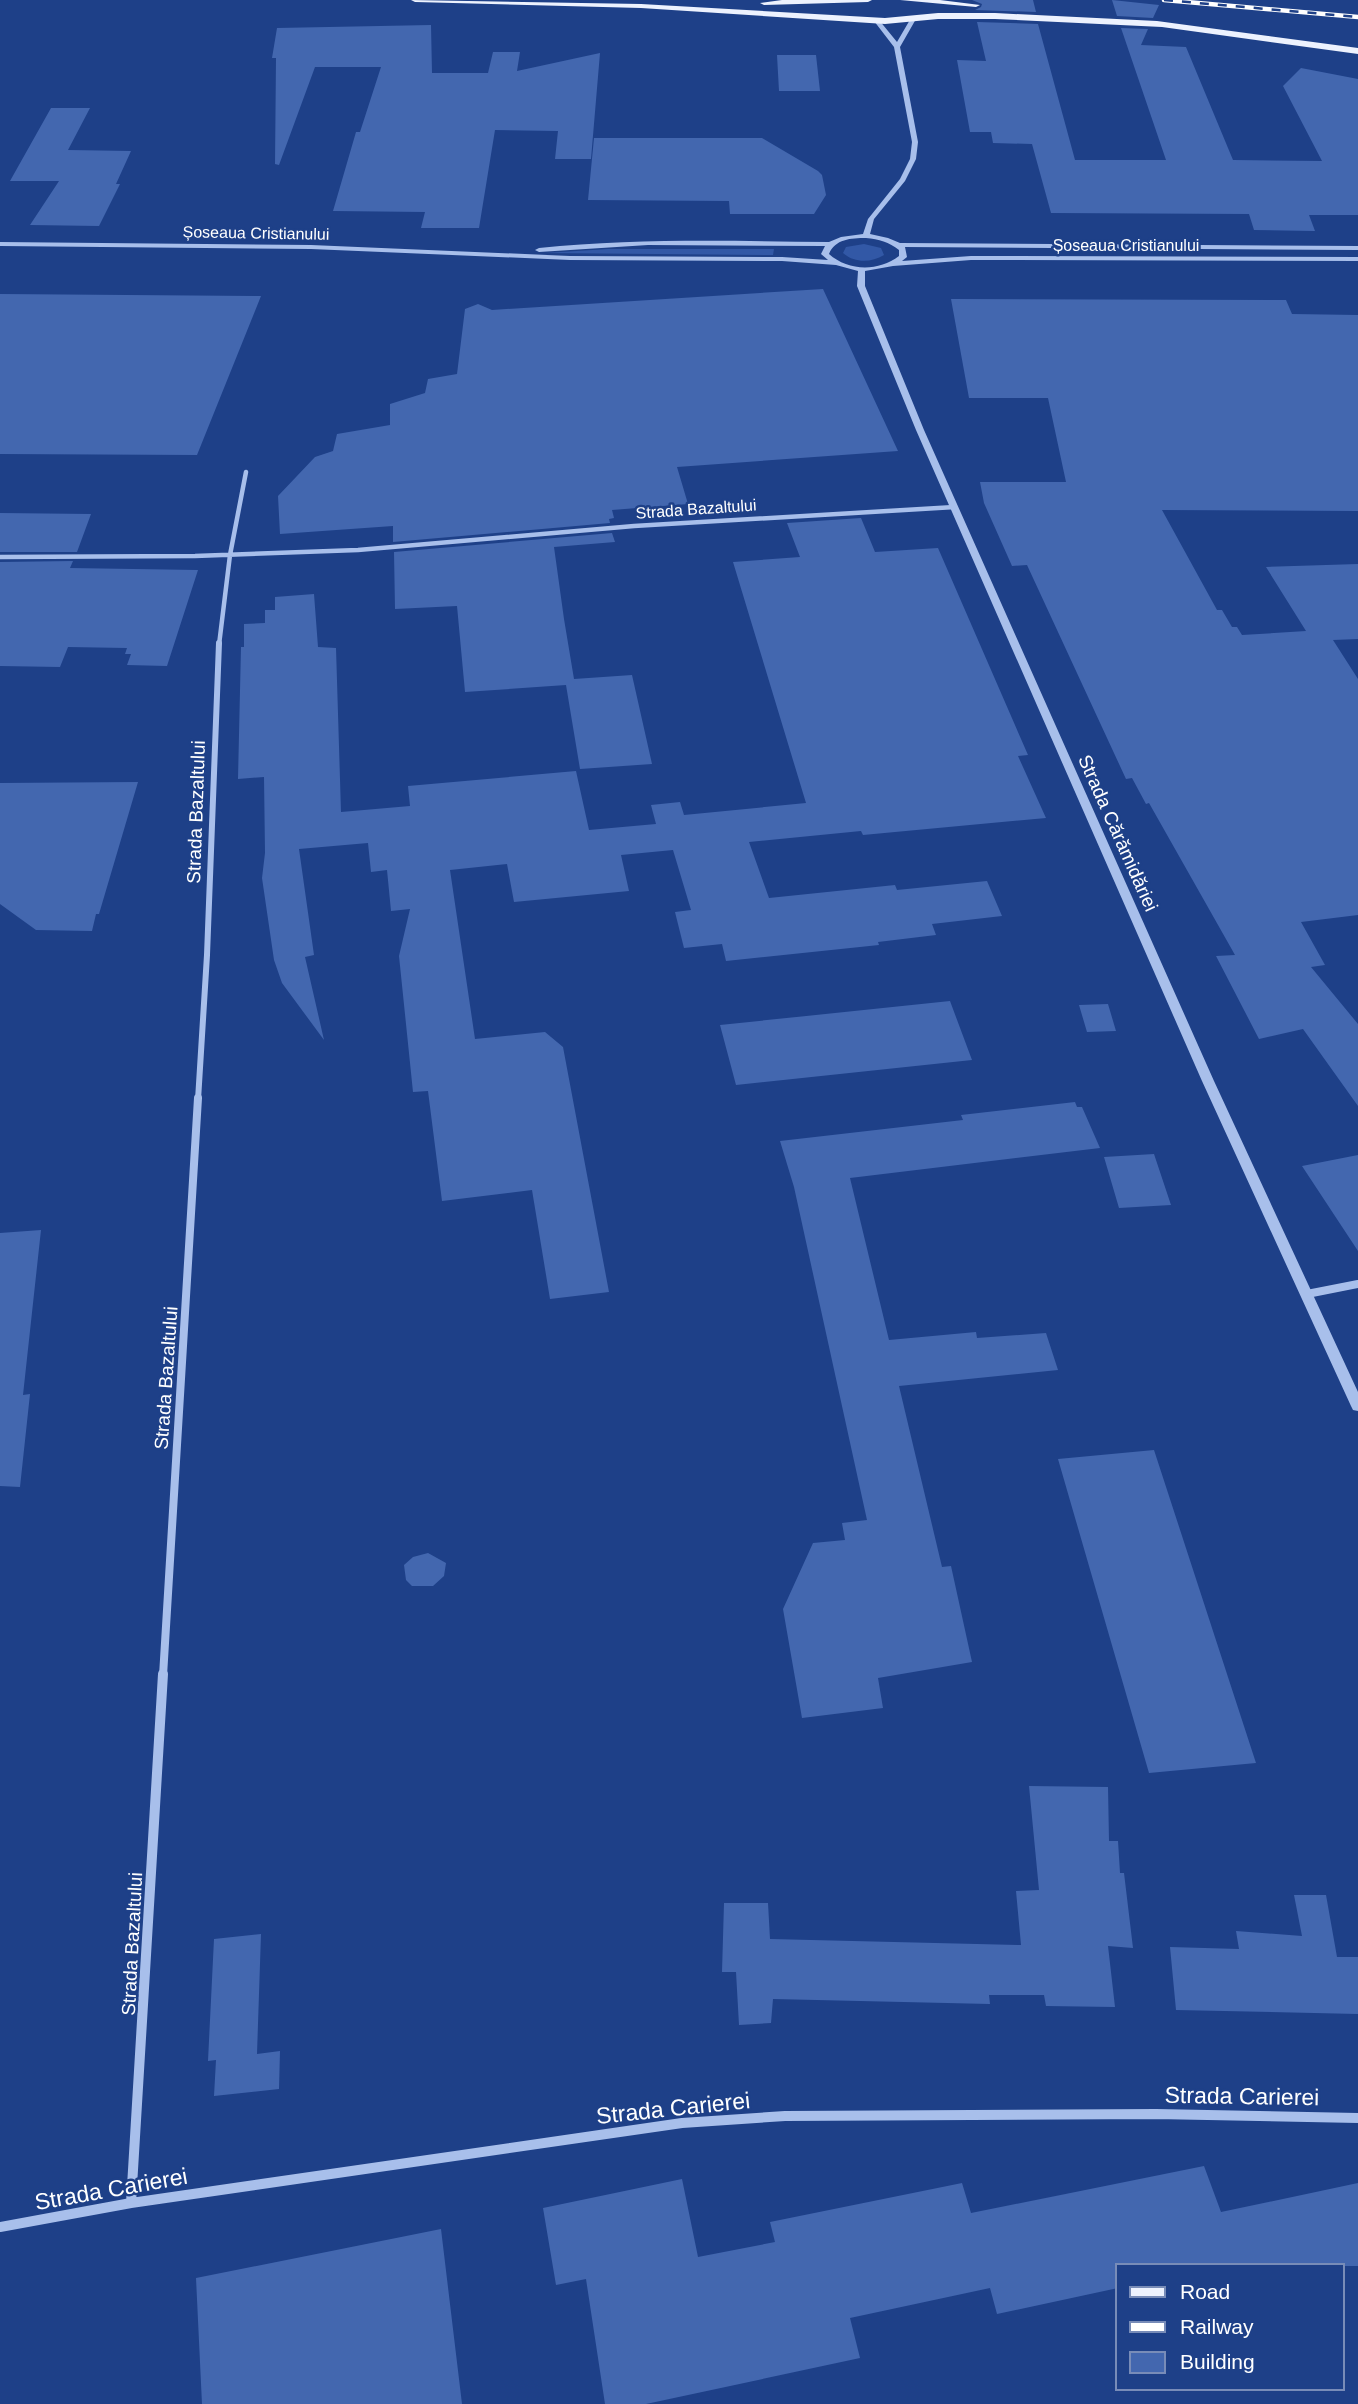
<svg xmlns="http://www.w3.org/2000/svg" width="1358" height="2404" font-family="Arial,sans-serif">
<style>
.green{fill:#3258a6}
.building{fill:#4367af}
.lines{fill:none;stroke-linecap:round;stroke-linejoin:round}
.minor-far3{stroke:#a8bfeb;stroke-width:4.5}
.minor-far2{stroke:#a8bfeb;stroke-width:6}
.minor-far1{stroke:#a8bfeb;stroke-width:8}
.minor{stroke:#a8bfeb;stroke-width:10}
.tertiary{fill:#a8bfeb;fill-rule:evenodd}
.primary{fill:#edf2fe;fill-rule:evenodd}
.rail-casing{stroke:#fff;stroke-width:4.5}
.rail{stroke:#1e4088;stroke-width:2.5;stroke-dasharray:9;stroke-linecap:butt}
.labels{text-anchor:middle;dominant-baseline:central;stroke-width:5;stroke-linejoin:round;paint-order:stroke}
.far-street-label{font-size:16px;fill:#fff;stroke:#1e4088}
.street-label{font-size:19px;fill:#fff;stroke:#1e4088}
.near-street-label{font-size:23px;fill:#fff;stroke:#1e4088}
</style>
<rect width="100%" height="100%" fill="#1e4088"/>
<path class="green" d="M 864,244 L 881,248 L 884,255 C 871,263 854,263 843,253 L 846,247 Z
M 608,249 L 774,249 L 773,255 L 545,253 Z"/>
<path class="building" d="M 972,0 L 1033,0 L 1036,12 L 975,10 L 981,7 L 982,4 Z
M 1112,0 L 1159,5 L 1153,18 L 1117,16 Z
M 977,22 L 1038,24 L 1075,160 L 1166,160 L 1121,28 L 1148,29 L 1141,45 L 1186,47 L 1233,160 L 1322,161 L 1283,86 L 1301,68 L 1358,79 L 1358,215 L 1309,215 L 1315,231 L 1254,230 L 1249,214 L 1051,213 L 1032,144 L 993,143 L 991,132 L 970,132 L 957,60 L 986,61 Z
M 431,25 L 432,73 L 488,73 L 493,52 L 520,52 L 517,71 L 600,53 L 591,159 L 555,159 L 558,131 L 495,130 L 479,228 L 421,228 L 425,212 L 333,211 L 356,132 L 360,132 L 381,67 L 315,67 L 279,165 L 275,164 L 276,58 L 272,58 L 277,28 Z
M 777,55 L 816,55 L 820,91 L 779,91 Z
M 51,108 L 90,108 L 68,150 L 131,151 L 116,184 L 120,184 L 99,226 L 30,225 L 59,181 L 10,181 Z
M 594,138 L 762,138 L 818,171 L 822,175 L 826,195 L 814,214 L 730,214 L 729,201 L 588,200 Z
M 823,289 L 898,451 L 677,467 L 688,504 L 612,510 L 614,518 L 609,519 L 610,523 L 393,542 L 393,526 L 280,534 L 278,496 L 315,457 L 333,451 L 337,434 L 390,425 L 390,404 L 425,393 L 428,379 L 457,374 L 465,309 L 478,304 L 492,310 Z
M 0,294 L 261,296 L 197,455 L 0,454 Z
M 951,299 L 1286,300 L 1292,314 L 1358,315 L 1358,511 L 1162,510 L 1217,610 L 1222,610 L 1232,627 L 1237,627 L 1242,635 L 1306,631 L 1266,567 L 1358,564 L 1358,639 L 1333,640 L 1358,679 L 1358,915 L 1301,922 L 1325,965 L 1311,967 L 1358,1024 L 1358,1106 L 1303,1029 L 1259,1039 L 1216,956 L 1235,955 L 1149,803 L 1146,804 L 1132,778 L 1126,779 L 1027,565 L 1012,566 L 984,503 L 980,482 L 1066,482 L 1048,398 L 969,398 Z
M 0,513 L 91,514 L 77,552 L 0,552 Z
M 861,518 L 875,552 L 938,548 L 1028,755 L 1018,756 L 1046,818 L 863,835 L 861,831 L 749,842 L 769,898 L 895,885 L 897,890 L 987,881 L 1002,916 L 932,924 L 936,935 L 878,942 L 879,945 L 726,961 L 722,944 L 684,948 L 675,912 L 691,910 L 673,850 L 621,855 L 629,891 L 514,902 L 507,864 L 450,870 L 475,1039 L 545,1032 L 563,1047 L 609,1292 L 550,1299 L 532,1190 L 442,1201 L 428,1091 L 413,1092 L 399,956 L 410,909 L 391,911 L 387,870 L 371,872 L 368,843 L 299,849 L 314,955 L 305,957 L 324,1040 L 282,983 L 274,960 L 262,878 L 265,853 L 264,777 L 238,779 L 241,647 L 244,647 L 244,624 L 265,623 L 265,610 L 275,610 L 275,597 L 314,594 L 318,647 L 336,648 L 341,812 L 410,806 L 408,786 L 576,771 L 589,830 L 656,824 L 651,805 L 680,802 L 684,815 L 806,803 L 733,562 L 800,557 L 787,523 Z
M 612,533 L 615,542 L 554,547 L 564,619 L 574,679 L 632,675 L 652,764 L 580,769 L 566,685 L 465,692 L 457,606 L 395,609 L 394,552 Z
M 73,561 L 70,568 L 198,570 L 167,666 L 127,665 L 131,654 L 125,654 L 127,648 L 68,647 L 60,667 L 0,666 L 0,562 Z
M 138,782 L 99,914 L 96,914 L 92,931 L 36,930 L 0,904 L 0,783 Z
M 950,1001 L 972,1060 L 736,1085 L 720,1025 Z
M 1108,1004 L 1116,1031 L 1087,1032 L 1079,1005 Z
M 1075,1102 L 1077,1107 L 1082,1107 L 1100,1148 L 850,1178 L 889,1340 L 976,1332 L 977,1338 L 1046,1333 L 1058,1370 L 899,1386 L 942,1567 L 951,1566 L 972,1662 L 878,1678 L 883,1708 L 802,1718 L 783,1609 L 813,1543 L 845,1540 L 842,1523 L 867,1520 L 794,1187 L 780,1141 L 963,1120 L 961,1115 Z
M 1154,1154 L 1171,1205 L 1119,1208 L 1104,1157 Z
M 1358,1155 L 1358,1251 L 1302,1166 Z
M 41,1230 L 23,1395 L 30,1394 L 20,1487 L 0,1486 L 0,1233 Z
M 1154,1450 L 1256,1763 L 1149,1773 L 1058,1459 Z
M 428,1553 L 446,1563 L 444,1576 L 433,1586 L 412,1586 L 406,1580 L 404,1565 L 413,1557 Z
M 1029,1786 L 1108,1787 L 1109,1841 L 1118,1841 L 1120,1873 L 1124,1873 L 1133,1948 L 1108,1946 L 1115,2007 L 1046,2006 L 1044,1995 L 989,1995 L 990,2004 L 773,1999 L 771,2023 L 739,2025 L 736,1972 L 722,1972 L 724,1903 L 768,1903 L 770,1939 L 1021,1945 L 1016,1891 L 1039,1890 Z
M 1294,1895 L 1326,1895 L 1337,1957 L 1358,1957 L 1358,2014 L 1176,2010 L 1170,1947 L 1239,1949 L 1236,1931 L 1302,1936 Z
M 261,1934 L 257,2054 L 280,2051 L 279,2089 L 214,2096 L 216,2060 L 208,2061 L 214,1939 Z
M 1204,2166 L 1221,2212 L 1358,2183 L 1358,2266 L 1118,2266 L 1118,2288 L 997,2314 L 990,2288 L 850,2318 L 860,2358 L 646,2404 L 605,2404 L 586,2279 L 556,2285 L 543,2208 L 682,2179 L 698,2257 L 775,2242 L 770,2222 L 962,2183 L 971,2213 Z
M 441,2229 L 462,2404 L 202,2404 L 196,2278 Z"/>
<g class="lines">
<path class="minor-far3" d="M 0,557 L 195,556 L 358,550 L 634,526 L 955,507
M 219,645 L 230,555 L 246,472"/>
<path class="minor-far2" d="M 198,1100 L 207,955 L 219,643"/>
<path class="minor-far1" d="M 1307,1294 L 1358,1284
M 163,1676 L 198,1098"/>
<path class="minor" d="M 131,2203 L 163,1674
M 0,2227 L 131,2203 L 682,2123 L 785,2116 L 1156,2114 L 1358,2118"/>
<path class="tertiary" d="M 911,18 L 916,19 L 900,47 L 918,142 L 916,159 L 905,181 L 874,219 L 870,234 L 888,238 L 900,243 L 1358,246 L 1358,250 L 905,247 L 907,257 L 902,261 L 971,256 L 1358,257 L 1358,261 L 971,260 L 893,266 L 865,271 L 865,286 L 924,430 L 1214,1081 L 1358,1392 L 1358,1411 L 1353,1410 L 1351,1406 L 1202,1081 L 916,430 L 857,286 L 858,271 L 836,265 L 782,261 L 570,260 L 311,249 L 0,246 L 0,242 L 311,245 L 570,256 L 782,257 L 828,260 L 821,254 L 825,246 L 648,245 L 539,252 L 535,250 L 539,248 C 636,238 732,241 829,242 L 841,237 L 863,234 L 868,219 L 900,179 L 910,159 L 912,142 L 894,47 L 874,21 L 879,20 L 897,42 ZM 866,238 C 879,239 889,242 899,250 L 899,256 C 878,272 848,271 829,254 C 835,239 851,238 866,238 Z"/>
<path class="primary" d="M 411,0 L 641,4 L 885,18 L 938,13 L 995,13 L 1157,21 L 1358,48 L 1358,54 L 1162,27 L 995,19 L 938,19 L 885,24 L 641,8 L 415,2 Z
M 782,0 L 872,0 L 868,2 L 764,5 L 760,3 Z
M 900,0 L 940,0 L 980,5 L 976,7 Z"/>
<defs>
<path id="rail" d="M 1164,0 L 1358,17"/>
</defs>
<use href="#rail" class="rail-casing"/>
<use href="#rail" class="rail"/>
</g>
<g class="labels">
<g class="far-street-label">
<text transform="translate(256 233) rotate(1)">Șoseaua Cristianului</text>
<text x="1126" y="245">Șoseaua Cristianului</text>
<text transform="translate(696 509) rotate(-4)">Strada Bazaltului</text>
</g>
<g class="street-label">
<text transform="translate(196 812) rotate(-88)">Strada Bazaltului</text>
<text transform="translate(1118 833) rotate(66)">Strada Cărămidăriei</text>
<text transform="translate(166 1378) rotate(-86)">Strada Bazaltului</text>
<text transform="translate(132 1944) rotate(-87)">Strada Bazaltului</text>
</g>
<g class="near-street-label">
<text transform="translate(1242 2096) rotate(1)">Strada Carierei</text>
<text transform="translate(673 2108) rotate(-6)">Strada Carierei</text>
<text transform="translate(111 2189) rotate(-10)">Strada Carierei</text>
</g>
</g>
<rect x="1116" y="2264" width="228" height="126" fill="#1e4088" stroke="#788cb8" stroke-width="2"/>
<rect x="1130" y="2287" width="35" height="10" fill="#edf2fe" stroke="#788cb8" stroke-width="2"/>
<text x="1180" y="2299" font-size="21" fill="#ffffff">Road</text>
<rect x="1130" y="2322" width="35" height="10" fill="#ffffff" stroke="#788cb8" stroke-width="2"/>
<text x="1180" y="2334" font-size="21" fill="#ffffff">Railway</text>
<rect x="1130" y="2352" width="35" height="21" fill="#4367af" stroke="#788cb8" stroke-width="2"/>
<text x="1180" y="2369" font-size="21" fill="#ffffff">Building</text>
</svg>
